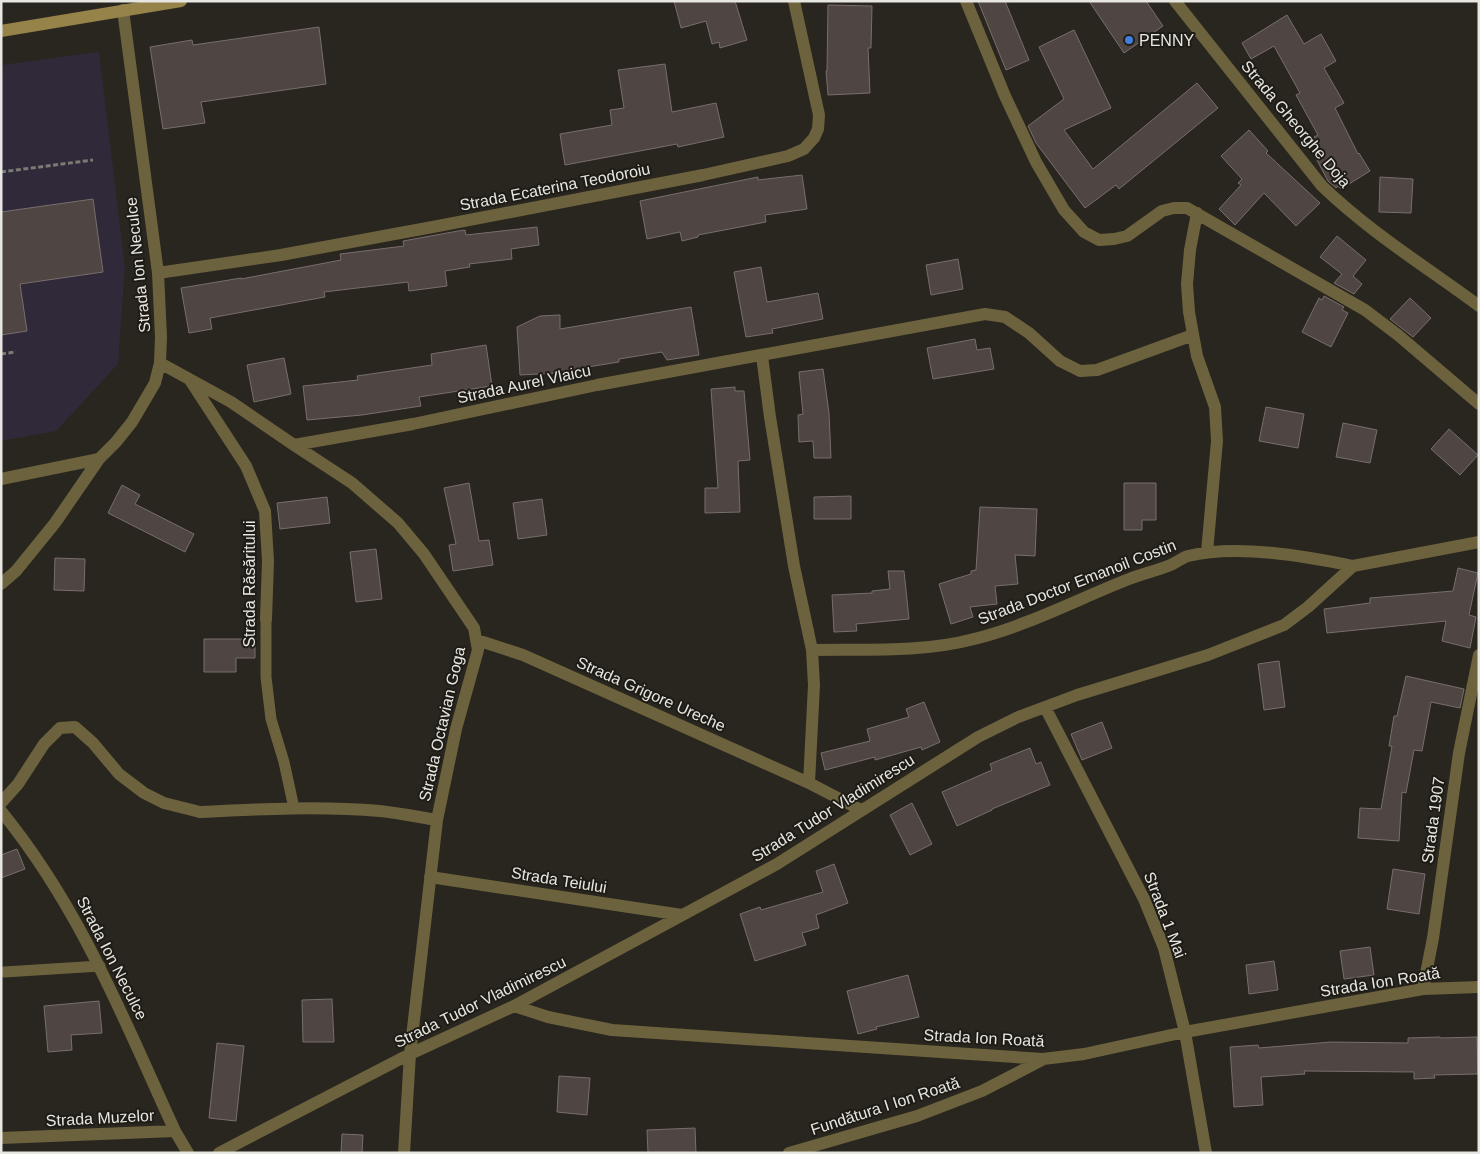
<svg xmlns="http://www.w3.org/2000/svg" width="1480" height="1154" font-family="Helvetica,sans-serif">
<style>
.medical{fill:#30293a}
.building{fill:#4f4543;stroke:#786e6b}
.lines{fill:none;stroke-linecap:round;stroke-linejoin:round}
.path{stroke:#7b7a73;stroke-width:3;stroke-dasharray:5 2.5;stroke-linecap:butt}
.service{stroke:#6d623e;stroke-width:11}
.pedestrian{stroke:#6d623e;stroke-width:12}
.minor{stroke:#6d623e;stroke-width:12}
.secondary{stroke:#968349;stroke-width:12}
.shop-dot{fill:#3f7fe0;stroke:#1e1c15;stroke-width:2}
.labels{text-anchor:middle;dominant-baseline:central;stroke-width:4;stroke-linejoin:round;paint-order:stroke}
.poi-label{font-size:16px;fill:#e7e6e1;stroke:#1e1c15;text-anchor:start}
.street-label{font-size:16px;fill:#e7e6e1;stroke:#1e1c15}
</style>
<rect width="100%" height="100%" fill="#28261e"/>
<path class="medical" d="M 99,52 L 125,268 L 118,364 L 56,431 L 1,441 L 1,65 Z"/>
<path class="building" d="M 674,1 L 735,1 L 747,40 L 720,48 L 719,42 L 712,44 L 706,21 L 681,28 Z
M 978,1 L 1005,1 L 1029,60 L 1006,70 Z
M 1089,1 L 1146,1 L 1163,26 L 1124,53 Z
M 828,5 L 872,6 L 871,48 L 868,48 L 870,93 L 828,95 L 826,71 L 827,71 Z
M 1287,15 L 1304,44 L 1321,34 L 1336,61 L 1324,68 L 1344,103 L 1335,108 L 1358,154 L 1359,153 L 1370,171 L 1341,189 L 1338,186 L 1336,188 L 1328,181 L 1309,145 L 1316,141 L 1314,137 L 1318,135 L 1296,95 L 1300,93 L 1274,46 L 1251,59 L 1242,43 Z
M 319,27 L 326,84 L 201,102 L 205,123 L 163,129 L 150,47 L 192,40 L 193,45 Z
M 1074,30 L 1111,108 L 1064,130 L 1093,169 L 1197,83 L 1218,108 L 1119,189 L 1116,185 L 1085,208 L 1036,143 L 1028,126 L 1064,99 L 1039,47 Z
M 665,64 L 672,112 L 716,103 L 724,137 L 678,147 L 677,144 L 565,165 L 560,134 L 612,125 L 610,110 L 624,108 L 618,70 Z
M 1249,130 L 1268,151 L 1266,153 L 1320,203 L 1296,226 L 1264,193 L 1235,225 L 1219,209 L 1241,185 L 1238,183 L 1242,179 L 1221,156 Z
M 802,175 L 807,209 L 765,215 L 766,222 L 698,235 L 698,237 L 682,241 L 680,232 L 647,239 L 640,201 L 758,177 L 758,180 Z
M 1380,177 L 1413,179 L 1411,213 L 1379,212 Z
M 93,199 L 103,272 L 20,284 L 27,331 L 1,335 L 1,212 Z
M 537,227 L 539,245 L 511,249 L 512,259 L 469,264 L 470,267 L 445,271 L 447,286 L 409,291 L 408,282 L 324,292 L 325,297 L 210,318 L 212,329 L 189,333 L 181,288 L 241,278 L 241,279 L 341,260 L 340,254 L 404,246 L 403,241 L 458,231 L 465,230 L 466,235 Z
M 1337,236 L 1366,260 L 1353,276 L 1362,284 L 1354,294 L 1334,283 L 1342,274 L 1320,257 Z
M 958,259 L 963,289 L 931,295 L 926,265 Z
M 761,267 L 767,302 L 818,293 L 823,319 L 772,329 L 773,333 L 746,337 L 734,272 Z
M 1324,296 L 1344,307 L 1342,310 L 1348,313 L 1331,347 L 1302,332 L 1319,298 L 1322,300 Z
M 1410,298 L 1431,318 L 1413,337 L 1390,319 Z
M 691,307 L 699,355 L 667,360 L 662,352 L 619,359 L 619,362 L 575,369 L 575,372 L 520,375 L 517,327 L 540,316 L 560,315 L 560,329 Z
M 975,339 L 977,350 L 990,348 L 994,369 L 933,379 L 927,348 Z
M 486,345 L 492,386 L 419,397 L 421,406 L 362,415 L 307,420 L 303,386 L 358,380 L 357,376 L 432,365 L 431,354 Z
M 284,358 L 291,394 L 254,402 L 247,365 Z
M 823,369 L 829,413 L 831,458 L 814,458 L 813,441 L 799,442 L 798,415 L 803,414 L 799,372 Z
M 735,387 L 735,391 L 744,391 L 750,460 L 738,461 L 740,512 L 705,513 L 705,488 L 718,488 L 711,389 Z
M 1266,407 L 1304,414 L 1298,448 L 1259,441 Z
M 1343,423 L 1377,430 L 1370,463 L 1336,457 Z
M 1449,429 L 1478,455 L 1460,475 L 1431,449 Z
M 469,483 L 479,541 L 489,540 L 493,565 L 453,571 L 449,545 L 456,544 L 444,488 Z
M 1124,483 L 1156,483 L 1156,520 L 1142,520 L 1142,530 L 1124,530 Z
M 122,485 L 140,495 L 135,504 L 194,534 L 185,552 L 108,513 Z
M 851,496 L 851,519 L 814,519 L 814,497 Z
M 327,497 L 330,523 L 280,529 L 277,503 Z
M 542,499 L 547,535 L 518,539 L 513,503 Z
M 980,507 L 1037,509 L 1035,556 L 1015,555 L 1018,584 L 995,586 L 997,604 L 970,607 L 973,617 L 951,624 L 939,584 L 971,574 L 971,571 L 976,570 Z
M 376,549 L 382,599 L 356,602 L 350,552 Z
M 55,558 L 85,559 L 84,591 L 54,590 Z
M 1458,568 L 1478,573 L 1469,615 L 1476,617 L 1470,648 L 1442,641 L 1446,621 L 1327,633 L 1324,609 L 1370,603 L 1370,598 L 1453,591 Z
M 888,571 L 904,571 L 909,619 L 856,624 L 857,631 L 834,632 L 832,595 L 872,593 L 872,591 L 890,589 Z
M 204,639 L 255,639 L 255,658 L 236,658 L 236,672 L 204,672 Z
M 1279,661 L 1285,707 L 1264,710 L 1258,664 Z
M 1406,676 L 1464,689 L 1460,708 L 1431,702 L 1422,751 L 1414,750 L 1406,793 L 1402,792 L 1399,841 L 1358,838 L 1360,808 L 1381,809 L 1392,746 L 1389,746 L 1394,716 L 1397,716 Z
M 924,702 L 940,742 L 922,750 L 921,747 L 875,760 L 875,757 L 825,770 L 821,753 L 870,741 L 867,729 L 909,717 L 906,709 Z
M 1102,722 L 1112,748 L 1082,760 L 1071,734 Z
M 1030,748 L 1036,764 L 1041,762 L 1050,785 L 992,809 L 992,810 L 957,826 L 942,792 L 992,770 L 990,764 Z
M 912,803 L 932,844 L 910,855 L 890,815 Z
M 17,849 L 25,869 L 1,878 L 1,855 Z
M 834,864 L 848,903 L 816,915 L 819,928 L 802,933 L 806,945 L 755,961 L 740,914 L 760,907 L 761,910 L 823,892 L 816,871 Z
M 1393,869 L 1425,874 L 1419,914 L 1387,909 Z
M 1370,947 L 1374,975 L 1344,979 L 1340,951 Z
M 1274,961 L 1278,990 L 1249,994 L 1246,965 Z
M 908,975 L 919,1017 L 876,1027 L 877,1029 L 858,1034 L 847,991 Z
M 332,999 L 334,1042 L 303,1042 L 302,1000 Z
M 99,1001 L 102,1033 L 71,1035 L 72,1050 L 48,1052 L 44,1006 Z
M 1440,1037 L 1440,1038 L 1477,1037 L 1478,1074 L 1434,1075 L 1435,1078 L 1414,1079 L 1414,1072 L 1304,1071 L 1305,1074 L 1261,1077 L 1263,1105 L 1234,1107 L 1230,1047 L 1258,1045 L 1259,1048 L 1331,1042 L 1408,1043 L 1408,1038 Z
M 217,1043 L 244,1046 L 236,1121 L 209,1118 Z
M 559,1076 L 590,1078 L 587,1115 L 557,1112 Z
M 695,1128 L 696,1153 L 648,1153 L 647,1130 Z
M 342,1134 L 363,1135 L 362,1153 L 341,1153 Z"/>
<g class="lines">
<path class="path" d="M 1,172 L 93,160
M 1,354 L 16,352"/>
<path class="service" d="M 266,619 L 266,677 L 271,719 L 284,762 L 294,808
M 4,972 L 100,966"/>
<path class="pedestrian" d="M 1,803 L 18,784 L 44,744 L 60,728 L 75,727 L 93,743 L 119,774 L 144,793 L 164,803 L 200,812"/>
<path class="minor" d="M 966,1 L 1005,96 L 1036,162 L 1064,210 L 1084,232 L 1099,240 L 1114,239 L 1127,236 L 1162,211 L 1174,208 L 1187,208 L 1365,310 L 1398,335 L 1479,404
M 1175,1 L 1322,186 C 1371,233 1425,266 1479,306
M 1197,213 L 1190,250 L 1187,284 L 1189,312 L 1197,356 L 1215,407 L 1217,441 L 1207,552
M 158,273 L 281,255 L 438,226 L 703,175 L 788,156 L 804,149 L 814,138 L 818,129 L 819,115 L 794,1
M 762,356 L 770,417 L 794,566 L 812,650 L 814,685 L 809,783
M 160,363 L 231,402 L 294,445 L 352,483 L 398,523 L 424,554 L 474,628 L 478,650 L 456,729 L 437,820 L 410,1054 L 404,1153
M 190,380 L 246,466 L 265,511 L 268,561 L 266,619
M 294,445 L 413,424 L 597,385 L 985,314 L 1005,317 L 1029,333 L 1060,361 L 1080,371 L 1097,370 L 1193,335
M 1,479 L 99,459
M 1,584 L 16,571 L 55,523 L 99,459 L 116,442 L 132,422 L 155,383 L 160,363 L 161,337 L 158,273 L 123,10
M 477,640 L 523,655 L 809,783 L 861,810
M 812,650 C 865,649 921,653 974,639 C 1027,626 1078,599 1129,579 C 1142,574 1155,571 1168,566 C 1175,564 1181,558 1188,556 C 1236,544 1305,556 1353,566
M 1045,707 L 1144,899 L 1164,948 L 1185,1032 L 1206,1153
M 1,811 C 81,909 123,1018 175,1131
M 200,812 C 261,809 320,806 380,811 C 399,813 418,817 437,820
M 430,877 L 682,915
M 1423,989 L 1433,938 L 1459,753 L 1479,655
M 514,1006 L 548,1017 L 612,1030 L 1043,1059 L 1084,1054 L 1185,1032 L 1423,989 L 1479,987
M 1,1138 L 175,1131 L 188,1153
M 219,1153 L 410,1054 L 514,1006 L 777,864 L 978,737 L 1016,718 L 1077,695 L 1208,655 L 1284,625 L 1308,607 L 1353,566 L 1479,542
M 789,1153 L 917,1116 L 982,1091 L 1042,1060"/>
<path class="secondary" d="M 1,31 L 181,1"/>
</g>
<circle class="shop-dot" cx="1129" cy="40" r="5"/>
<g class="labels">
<g class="poi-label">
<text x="1139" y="40">PENNY</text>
</g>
<g class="street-label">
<text transform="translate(1296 124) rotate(50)">Strada Gheorghe Doja</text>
<text transform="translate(555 187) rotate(-11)">Strada Ecaterina Teodoroiu</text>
<text transform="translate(138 265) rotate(-96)">Strada Ion Neculce</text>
<text transform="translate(524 384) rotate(-12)">Strada Aurel Vlaicu</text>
<text transform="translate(1077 582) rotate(-21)">Strada Doctor Emanoil Costin</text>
<text transform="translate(249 584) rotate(-90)">Strada Răsăritului</text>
<text transform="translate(651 694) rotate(24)">Strada Grigore Ureche</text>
<text transform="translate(442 724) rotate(-77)">Strada Octavian Goga</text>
<text transform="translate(833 808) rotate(-32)">Strada Tudor Vladimirescu</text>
<text transform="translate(1433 820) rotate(-82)">Strada 1907</text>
<text transform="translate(559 880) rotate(9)">Strada Teiului</text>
<text transform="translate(1165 915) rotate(69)">Strada 1 Mai</text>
<text transform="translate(112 958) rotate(63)">Strada Ion Neculce</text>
<text transform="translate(1380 982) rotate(-9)">Strada Ion Roată</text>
<text transform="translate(480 1002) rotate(-26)">Strada Tudor Vladimirescu</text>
<text transform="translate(984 1038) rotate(3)">Strada Ion Roată</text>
<text transform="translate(885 1106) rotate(-18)">Fundătura I Ion Roată</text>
<text transform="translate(100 1118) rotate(-3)">Strada Muzelor</text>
</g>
</g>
<rect width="1480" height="1154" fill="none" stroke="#e7e6e1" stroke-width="5"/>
</svg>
